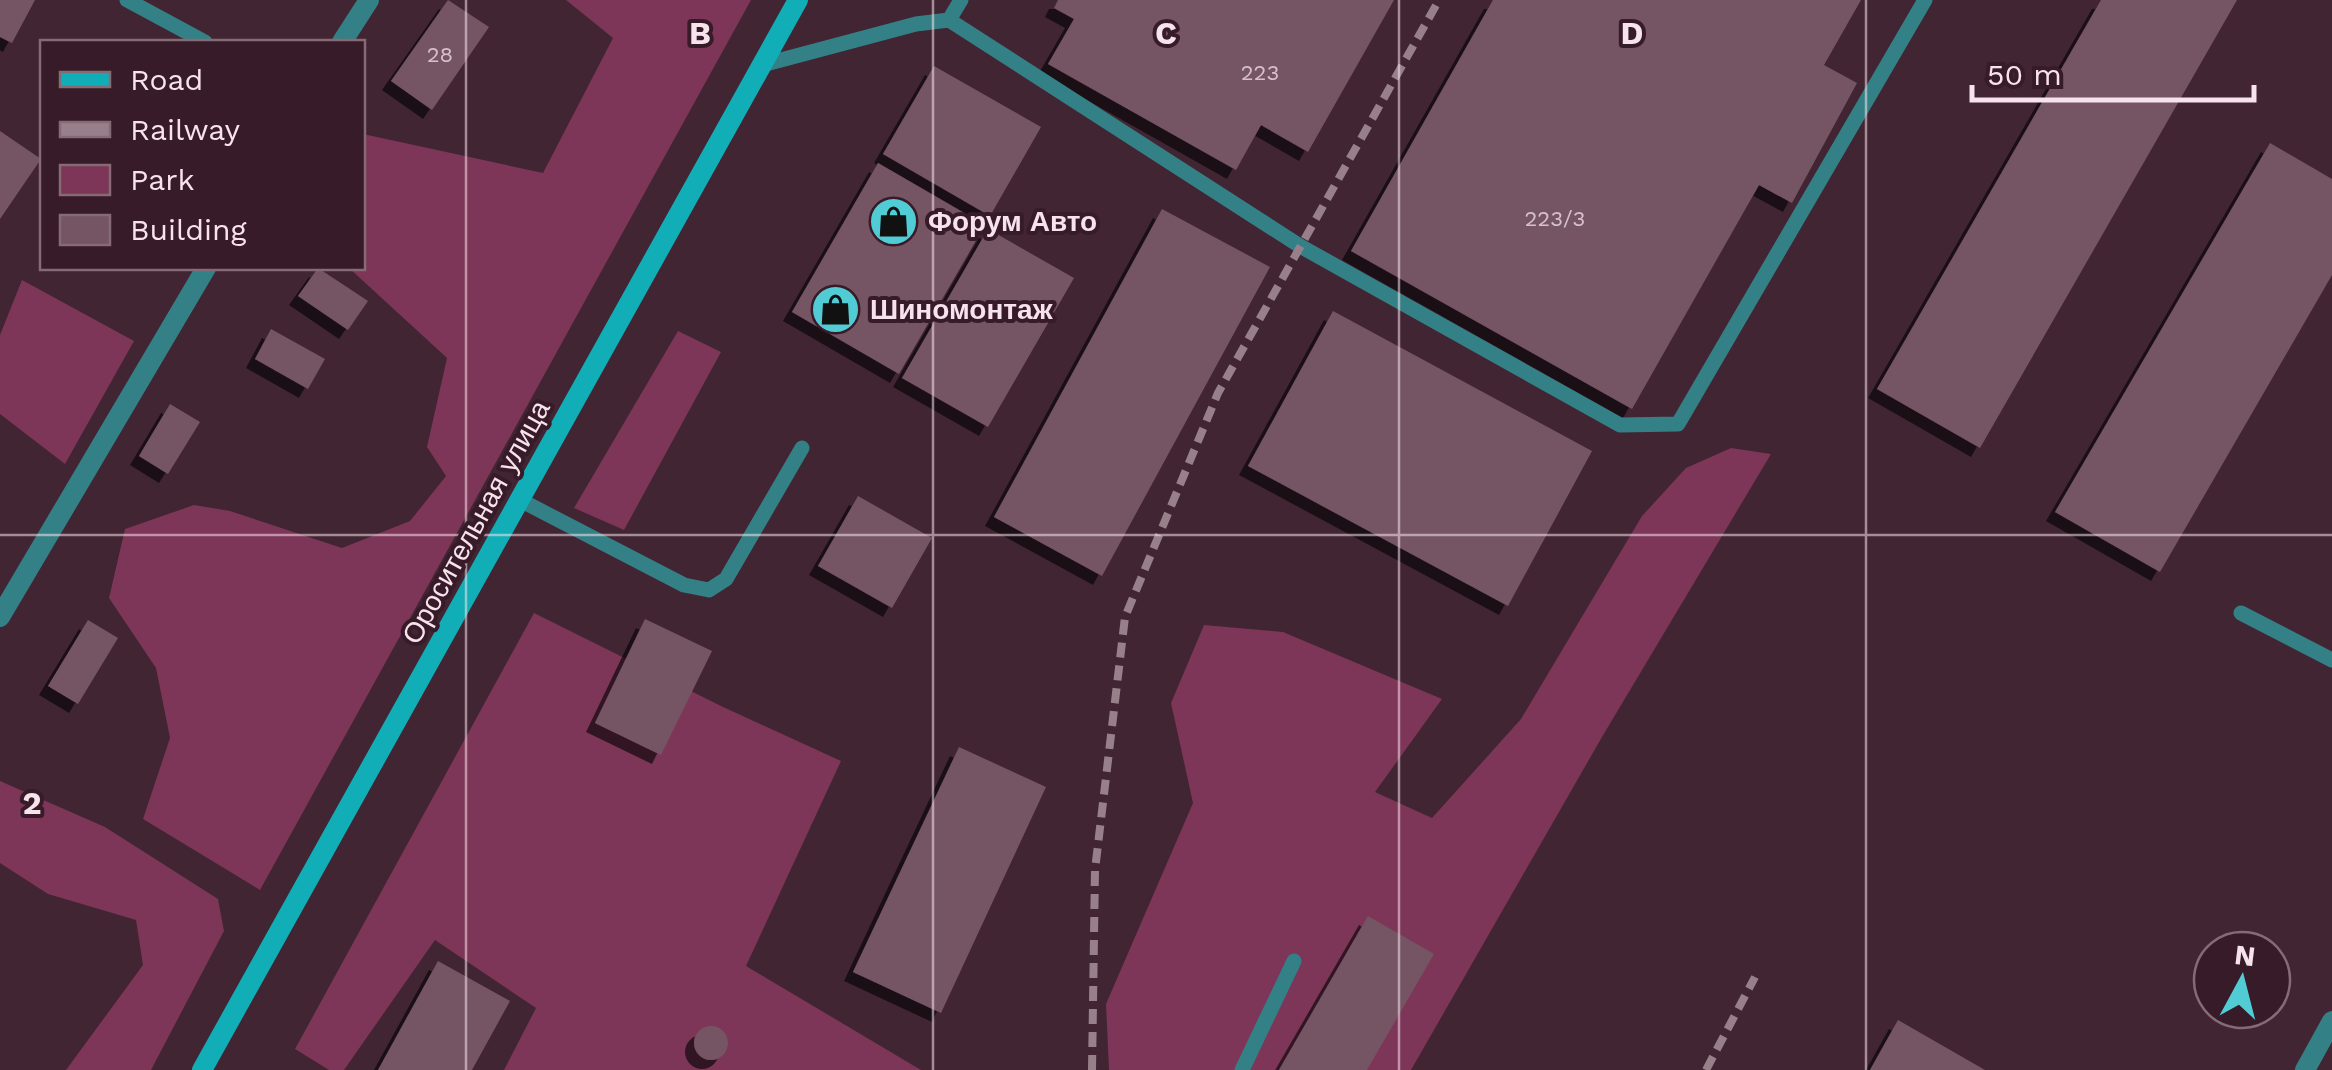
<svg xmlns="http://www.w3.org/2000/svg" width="2332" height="1070" font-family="'Work Sans',sans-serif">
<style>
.green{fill:#7d3558}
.building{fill:#755563;filter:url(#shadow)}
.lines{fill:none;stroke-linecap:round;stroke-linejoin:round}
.service{stroke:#338186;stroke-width:15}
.minor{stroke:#338186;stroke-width:20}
.secondary{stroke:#11aeb7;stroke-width:20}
.rail{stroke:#98808a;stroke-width:8;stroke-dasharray:15 8;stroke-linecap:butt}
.grid{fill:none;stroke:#f7e3eb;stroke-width:2.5;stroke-opacity:0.55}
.labels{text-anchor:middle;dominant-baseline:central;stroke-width:8;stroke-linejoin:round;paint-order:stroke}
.number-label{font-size:22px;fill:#d6c0c9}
.poi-label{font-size:28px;font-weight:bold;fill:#f7e3eb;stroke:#371b28;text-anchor:start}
.street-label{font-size:28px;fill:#f7e3eb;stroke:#371b28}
.grid-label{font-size:32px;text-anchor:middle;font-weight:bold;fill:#f7e3eb;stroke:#371b28;stroke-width:8;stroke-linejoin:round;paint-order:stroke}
</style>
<defs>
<filter id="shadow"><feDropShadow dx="-9" dy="9" stdDeviation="0" flood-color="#0009"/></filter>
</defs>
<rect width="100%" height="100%" fill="#412532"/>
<path class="green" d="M 566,0 L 751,0 L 260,890 L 143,819 L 170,738 L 156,668 L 109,598 L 125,529 L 194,505 L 230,511 L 342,548 L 410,521 L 446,476 L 427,447 L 447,358 L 349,268 L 362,268 L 363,134 L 543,173 L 613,38 Z
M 22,280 L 134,341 L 65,464 L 0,414 L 0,335 Z
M 678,331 L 721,352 L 624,530 L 574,508 Z
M 1731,448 L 1771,454 L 1602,737 L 1411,1070 L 1109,1070 L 1106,1004 L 1193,803 L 1171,703 L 1204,625 L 1283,632 L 1442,699 L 1375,792 L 1432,818 L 1521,719 L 1642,516 L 1686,468 Z
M 534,613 L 721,706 L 841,761 L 746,966 L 921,1070 L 504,1070 L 536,1008 L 435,940 L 344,1070 L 329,1070 L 295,1049 Z
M 0,781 L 105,827 L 218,899 L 224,931 L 151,1070 L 66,1070 L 143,965 L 136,920 L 48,894 L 0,863 Z"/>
<path class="building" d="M 0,0 L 35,0 L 12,43 L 0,37 Z
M 448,0 L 489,27 L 432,110 L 391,81 Z
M 1058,0 L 1394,0 L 1308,152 L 1261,125 L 1236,170 L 1048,64 L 1074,19 L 1054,8 Z
M 1493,0 L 1861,0 L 1824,65 L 1857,83 L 1792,203 L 1759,185 L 1632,409 L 1351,251 Z
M 2101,0 L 2237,0 L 1980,448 L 1877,389 Z
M 934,66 L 1041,127 L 990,216 L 883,154 Z
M 0,131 L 41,159 L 0,219 Z
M 2270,143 L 2332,179 L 2332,275 L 2160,572 L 2055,512 Z
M 878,163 L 985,225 L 899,374 L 792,312 Z
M 1162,209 L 1270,267 L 1102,576 L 994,517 Z
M 988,229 L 1074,278 L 988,427 L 902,378 Z
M 318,268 L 368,301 L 348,330 L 298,296 Z
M 1333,311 L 1592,451 L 1508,606 L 1248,466 Z
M 271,329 L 325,359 L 308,389 L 255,359 Z
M 170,404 L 200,422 L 168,474 L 139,456 Z
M 858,496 L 932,538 L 892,608 L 818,566 Z
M 645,619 L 712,651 L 661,755 L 595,723 Z
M 88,620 L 118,638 L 78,704 L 48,686 Z
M 959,747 L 1046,787 L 941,1013 L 853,972 Z
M 1368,916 L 1434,954 L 1367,1070 L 1279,1070 Z
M 438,961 L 510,1001 L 472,1070 L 378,1070 Z
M 1898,1020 L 1985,1070 L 1870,1070 Z
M694 1043a17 17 0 1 1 34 0a17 17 0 1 1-34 0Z"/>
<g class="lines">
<path class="service" d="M 127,0 L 205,42
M 949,20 L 961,0
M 762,65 L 916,24 L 949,20 L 1300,246 L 1620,425 L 1678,424 L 1925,0
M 520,500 L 684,585 L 709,590 L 726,579 L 802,448
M 2241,613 L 2332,660
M 1242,1070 L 1294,961"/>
<path class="minor" d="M 342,42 L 369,0
M 0,617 L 206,268
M 2305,1070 L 2332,1021"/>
<path class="secondary" d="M 202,1070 L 798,0"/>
<path class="rail" d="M 1092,1070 L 1095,870 L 1125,617 L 1218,393 L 1439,0
M 1706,1070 L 1755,977"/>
</g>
<path class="grid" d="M 466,0 L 466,1070M 933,0 L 933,1070M 1399,0 L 1399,1070M 1866,0 L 1866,1070M 0,535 L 2332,535"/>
<defs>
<symbol id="shop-disc" viewBox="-11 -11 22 22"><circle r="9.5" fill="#51ccd4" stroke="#371b28"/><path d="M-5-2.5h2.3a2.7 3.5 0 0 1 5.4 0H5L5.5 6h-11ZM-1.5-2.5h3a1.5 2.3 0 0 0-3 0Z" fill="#111"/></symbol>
</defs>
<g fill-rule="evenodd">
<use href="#shop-disc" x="866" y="194" width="55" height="55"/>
<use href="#shop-disc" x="808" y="282" width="55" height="55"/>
</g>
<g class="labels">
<g class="number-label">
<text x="440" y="54">28</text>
<text x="1260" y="72">223</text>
<text x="1555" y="218">223/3</text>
</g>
<g class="poi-label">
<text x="928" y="221">Форум Авто</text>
<text x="870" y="309">Шиномонтаж</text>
</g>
<g class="street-label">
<text transform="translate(476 522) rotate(-61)">Оросительная улица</text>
</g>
</g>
<g class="grid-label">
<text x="700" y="44">B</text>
<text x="1166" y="44">C</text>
<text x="1632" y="44">D</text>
<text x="32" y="814">2</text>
</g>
<rect x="40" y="40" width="325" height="230" fill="#371b28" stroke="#846b76" stroke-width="2.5"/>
<rect x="60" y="72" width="50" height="15" fill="#11aeb7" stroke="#846b76" stroke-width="2.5"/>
<text x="130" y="90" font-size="30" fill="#f7e3eb">Road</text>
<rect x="60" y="122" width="50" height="15" fill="#98808a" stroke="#846b76" stroke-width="2.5"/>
<text x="130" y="140" font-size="30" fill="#f7e3eb">Railway</text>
<rect x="60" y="165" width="50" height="30" fill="#7d3558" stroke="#846b76" stroke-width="2.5"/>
<text x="130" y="190" font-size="30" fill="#f7e3eb">Park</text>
<rect x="60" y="215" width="50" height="30" fill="#755563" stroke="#846b76" stroke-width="2.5"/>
<text x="130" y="240" font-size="30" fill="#f7e3eb">Building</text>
<g transform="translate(2242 980) rotate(7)"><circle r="48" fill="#371b28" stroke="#846b76" stroke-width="2.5"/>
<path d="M0-8L18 38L0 25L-18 38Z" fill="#51ccd4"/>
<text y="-15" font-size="28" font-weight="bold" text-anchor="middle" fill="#f7e3eb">N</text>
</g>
<path d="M1972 85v15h282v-15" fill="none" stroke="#f7e3eb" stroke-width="5"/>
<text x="1987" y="85" font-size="30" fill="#f7e3eb" stroke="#371b28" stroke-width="8" paint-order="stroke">50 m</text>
</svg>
